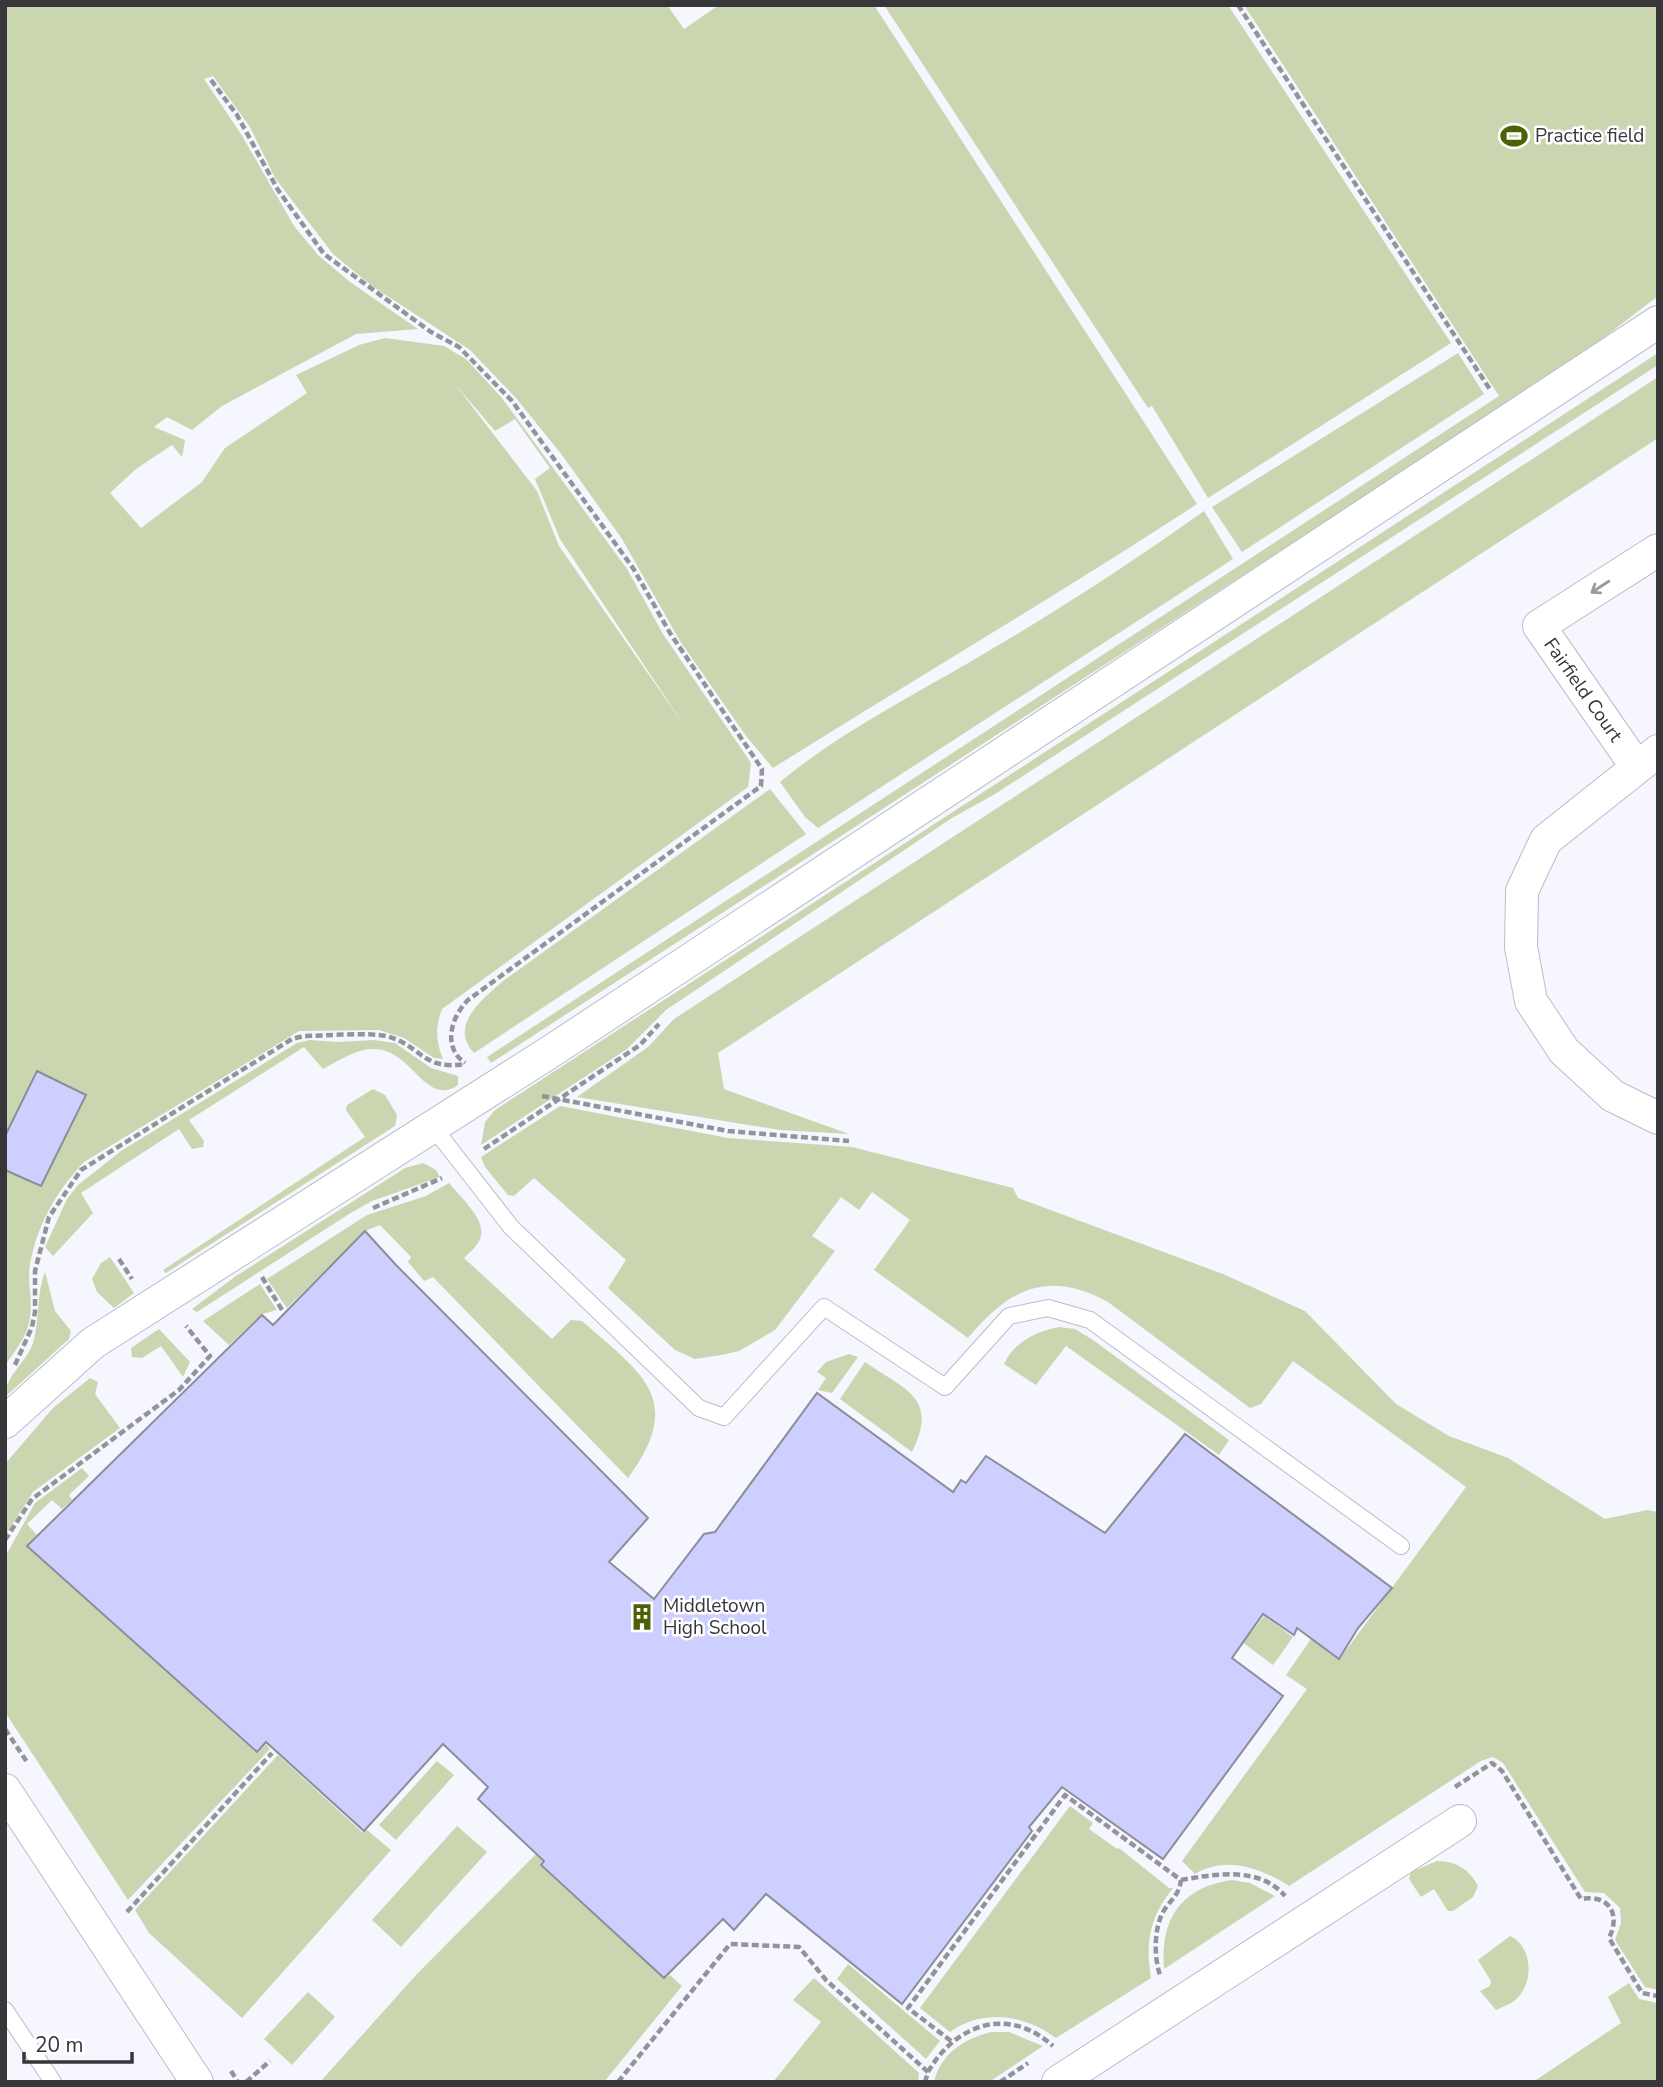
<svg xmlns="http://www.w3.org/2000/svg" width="1663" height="2087" font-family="'Nunito Sans',sans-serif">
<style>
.green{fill:#cad6b0;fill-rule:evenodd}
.building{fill:#cdd0fe;stroke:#8c8d99;stroke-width:2}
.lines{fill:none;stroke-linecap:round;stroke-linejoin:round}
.lane-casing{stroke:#bbbcc9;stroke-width:18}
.street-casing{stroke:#bbbcc9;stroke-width:34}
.path{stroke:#93949a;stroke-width:4.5;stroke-dasharray:7 3.5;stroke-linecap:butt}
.lane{stroke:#fff;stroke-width:16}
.street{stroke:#fff;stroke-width:32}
.oneway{stroke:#9a9a9d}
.labels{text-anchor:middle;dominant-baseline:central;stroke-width:5;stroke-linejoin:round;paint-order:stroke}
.poi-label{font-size:19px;fill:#36363b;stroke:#fff;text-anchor:start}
.street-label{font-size:19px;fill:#36363b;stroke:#fff}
</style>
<rect width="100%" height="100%" fill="#f5f6fe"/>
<path class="green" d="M 5,5 L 667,5 L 684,29 L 719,5 L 874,5 L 1197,504 C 1058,595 914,679 773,768 L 746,736 L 680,641 L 622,539 L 562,455 L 516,398 L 470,350 L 372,286 L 333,254 L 275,178 L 250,127 L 213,76 L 204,79 L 241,134 L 294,226 L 318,255 L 350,282 L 418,329 L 356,334 L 222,406 L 192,430 L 167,417 L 154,427 L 185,440 L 182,457 L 172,445 L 136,469 L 110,493 L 141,528 L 202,482 L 225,448 L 307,393 L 296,375 L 359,345 L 385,338 L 444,346 L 466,359 L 502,398 L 627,569 L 663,634 L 751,763 L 748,787 L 442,1009 C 435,1027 436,1042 443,1059 L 434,1058 L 404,1038 L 379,1030 L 299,1031 L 84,1162 C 56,1192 38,1223 30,1264 C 27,1282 33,1300 30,1318 C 28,1335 15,1351 5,1365 ZM 455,384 L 495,431 L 515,419 L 550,468 L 535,479 L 560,539 L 686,728 L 559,546 L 537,491 Z
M 884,5 L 1228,5 L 1451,343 L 1208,498 L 1152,406 L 1148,408 Z
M 1244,5 L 1658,5 L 1658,296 L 1576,359 L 491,1063 L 487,1057 L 1499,396 Z
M 1458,353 L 1484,394 L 1242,552 L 1212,507 Z
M 1658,353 L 1658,365 L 995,794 L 952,818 L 666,1010 L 627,1049 L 481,1145 L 485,1122 L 495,1110 Z
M 1658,377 L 1658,438 L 718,1053 L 724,1089 L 849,1134 L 780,1130 L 577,1097 L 648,1047 L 674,1019 Z
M 1204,511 L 1233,559 L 818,828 L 805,817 L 780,782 C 839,733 910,697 975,659 C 1054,613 1130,564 1204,511 Z
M 770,789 L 806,834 L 474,1053 C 448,1025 483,999 503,981 Z
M 310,1040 L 337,1042 L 374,1040 L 395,1043 L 431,1068 L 458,1076 L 458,1085 C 425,1108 412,1048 373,1049 C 356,1049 338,1061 323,1069 L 304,1047 L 189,1120 L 204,1141 L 203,1147 L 192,1149 L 179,1129 L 81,1193 L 93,1213 L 53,1256 L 45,1247 L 67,1199 L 78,1185 L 121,1151 L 297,1043 Z
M 373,1089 L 385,1095 L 397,1115 L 395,1126 L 166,1273 L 163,1270 L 365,1137 L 346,1110 L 347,1105 Z
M 560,1106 L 728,1138 L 852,1147 L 1013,1188 L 1018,1198 L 1223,1274 L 1305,1311 L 1396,1404 L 1449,1436 L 1508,1458 L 1605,1519 L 1647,1510 L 1658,1512 L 1658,1990 L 1645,1987 L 1615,1940 L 1621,1923 L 1620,1908 L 1604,1893 L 1585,1892 L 1503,1763 L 1493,1757 L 1481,1761 L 1289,1886 C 1261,1868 1226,1855 1195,1874 L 1182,1861 L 1307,1689 L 1286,1675 L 1311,1639 L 1339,1660 L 1466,1487 L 1293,1361 L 1261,1404 L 1250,1408 L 1108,1302 C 1047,1269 1009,1289 968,1338 L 874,1270 L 910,1220 L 872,1192 L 859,1210 L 841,1197 L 812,1236 L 835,1251 L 775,1330 L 739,1351 L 721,1355 L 695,1359 L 675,1350 L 608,1288 L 626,1260 L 534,1178 L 514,1196 L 508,1195 L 485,1167 L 481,1157 Z
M 423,1163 L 436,1170 L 440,1177 L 372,1201 L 349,1214 L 197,1312 L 192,1309 L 236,1276 L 405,1168 Z
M 449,1183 C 459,1196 485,1218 481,1236 C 479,1245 470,1252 464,1258 L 552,1339 L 571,1320 L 582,1321 C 642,1374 686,1399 628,1478 L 433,1277 L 424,1281 L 408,1262 L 411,1257 L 380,1225 L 365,1231 L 287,1308 L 267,1279 L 367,1215 L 426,1196 Z
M 110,1257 L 134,1293 L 114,1308 L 97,1292 L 92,1279 L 101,1263 Z
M 45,1272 L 55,1311 L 71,1331 L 69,1339 L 5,1397 C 5,1376 26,1363 33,1343 C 40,1319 36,1294 45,1272 Z
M 260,1284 L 277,1310 L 262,1314 L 229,1345 L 203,1321 Z
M 1059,1327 L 1075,1329 L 1093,1340 L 1229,1440 L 1219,1455 L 1066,1346 L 1036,1385 L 1004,1364 C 1014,1342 1037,1331 1059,1327 Z
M 159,1329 L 190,1362 L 183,1377 L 161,1346 L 142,1358 L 132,1357 L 131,1348 Z
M 849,1354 L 858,1357 L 832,1393 L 818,1390 L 826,1378 L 817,1372 L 826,1362 Z
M 865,1362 C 905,1390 939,1397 912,1452 L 840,1399 Z
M 90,1378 L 98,1382 L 95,1394 L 120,1428 L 33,1492 L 5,1536 L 5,1464 L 53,1408 Z
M 82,1468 L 89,1476 L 69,1495 L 72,1500 L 62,1509 L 52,1500 L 27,1524 L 37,1535 L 27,1546 L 257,1754 L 266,1744 L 270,1749 L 128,1900 L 5,1712 L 5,1557 L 35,1503 Z
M 1169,1572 L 1252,1632 L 1264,1616 L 1293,1637 L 1273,1665 L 1162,1582 Z
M 278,1755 L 363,1833 L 367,1830 L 391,1850 L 242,2018 L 149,1933 L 135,1910 Z
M 437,1761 L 454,1775 L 396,1840 L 379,1825 Z
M 1070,1806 L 1093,1823 L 1089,1829 L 1117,1849 L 1119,1848 L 1169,1888 L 1173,1888 C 1150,1917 1145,1941 1151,1978 L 1056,2038 C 1025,2015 983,2008 950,2032 L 920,2008 Z
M 457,1826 L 487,1852 L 401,1947 L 372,1920 Z
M 537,1853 L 544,1859 L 540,1865 L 664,1979 L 670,1975 L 682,1986 L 604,2082 L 320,2082 L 417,1974 Z
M 1437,1861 C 1456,1861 1469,1869 1478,1886 L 1473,1897 L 1453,1911 L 1448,1911 L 1434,1889 L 1421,1897 L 1409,1879 L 1411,1872 Z
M 1232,1880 L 1250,1883 L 1275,1896 L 1164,1969 C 1160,1919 1181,1887 1232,1880 Z
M 1510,1936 C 1531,1945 1534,1978 1520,1995 C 1514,2003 1505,2006 1496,2010 L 1480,1991 L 1490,1986 L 1491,1981 L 1478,1960 Z
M 848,1964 L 940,2041 L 926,2059 L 837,1979 Z
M 814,1978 L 919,2073 L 918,2082 L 773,2082 L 821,2022 L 793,2000 Z
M 1629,1983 L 1639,1999 L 1658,2003 L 1658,2080 L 1533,2082 L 1621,2023 L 1608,1997 Z
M 308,1992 L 335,2017 L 292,2065 L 264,2039 Z
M 991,2032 L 1009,2032 L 1043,2046 L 989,2082 L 934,2082 C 941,2053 964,2039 991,2032 Z"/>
<path class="building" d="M 37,1071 L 86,1095 L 41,1186 L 5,1170 L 5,1136 Z
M 365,1231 L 396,1265 L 648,1518 L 609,1562 L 654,1599 L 704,1534 L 715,1532 L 817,1393 L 953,1492 L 961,1480 L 966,1483 L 986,1456 L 1105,1533 L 1185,1434 L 1392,1588 L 1358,1628 L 1339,1659 L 1297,1628 L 1294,1635 L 1263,1614 L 1232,1658 L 1283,1696 L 1163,1859 L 1062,1787 L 1029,1827 L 1032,1831 L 902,2004 L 766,1894 L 734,1930 L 723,1919 L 664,1978 L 541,1865 L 544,1861 L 478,1799 L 488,1787 L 443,1744 L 364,1831 L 266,1742 L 257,1752 L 27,1546 L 262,1315 L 273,1325 Z"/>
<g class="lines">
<defs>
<path id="lane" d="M 433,1127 L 511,1227 L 699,1408 L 724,1417 L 824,1307 L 945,1387 L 1009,1316 L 1048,1308 L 1090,1320 L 1401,1546
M 5,2010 L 53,2082"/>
<path id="street" d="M 1658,751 L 1546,840 L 1522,891 L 1521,947 L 1531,1001 L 1564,1051 L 1613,1096 L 1658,1118
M 1636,766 L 1539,626 L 1658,550
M 5,1422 L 93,1343 L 553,1050 L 1658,322
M 5,1790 L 197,2082
M 1058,2082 L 1460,1821"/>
</defs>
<use href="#lane" class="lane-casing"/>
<use href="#street" class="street-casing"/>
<path class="path" d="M 1238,5 L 1491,391
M 211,80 L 237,115 L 278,190 L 324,254 L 431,332 L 459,347 L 512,401 L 633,568 L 670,633 L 762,769 L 761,786 L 468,1000 C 451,1017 442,1047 465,1063
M 542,1096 L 728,1131 L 849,1141
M 484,1149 L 640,1045 L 659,1024
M 373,1208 L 442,1178
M 119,1259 L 132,1279
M 262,1277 L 282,1310
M 15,1365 L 32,1327 L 35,1312 L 35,1271 L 49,1217 L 81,1170 L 292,1039 L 304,1036 C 326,1036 367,1032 386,1036 C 422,1045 421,1071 465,1064
M 5,1540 L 32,1499 L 179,1390 L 210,1356 L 186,1326
M 5,1729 L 27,1762
M 1455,1787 L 1492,1763 L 1502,1771 L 1581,1899 C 1609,1894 1621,1914 1609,1938 L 1642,1993 L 1658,1996
M 1181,1880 C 1215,1874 1260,1866 1285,1896
M 127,1912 L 272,1753
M 951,2041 L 908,2008 L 1065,1795 L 1181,1880 C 1179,1897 1169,1900 1162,1914 C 1154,1931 1154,1957 1160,1975
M 231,2071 L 238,2082
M 928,2072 C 956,2023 1009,2006 1053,2046
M 246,2082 L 270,2061
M 618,2082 L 730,1944 L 799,1947 L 826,1980 L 928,2072 L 925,2082
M 1000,2082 L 1028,2063"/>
<use href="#lane" class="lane"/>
<use href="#street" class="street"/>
</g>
<defs><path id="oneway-shaft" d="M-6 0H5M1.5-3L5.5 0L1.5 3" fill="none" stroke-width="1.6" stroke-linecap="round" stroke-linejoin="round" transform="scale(1.75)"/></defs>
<use class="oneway" href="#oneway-shaft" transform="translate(1600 587) rotate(147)"/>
<defs>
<symbol id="stadium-bare" viewBox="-9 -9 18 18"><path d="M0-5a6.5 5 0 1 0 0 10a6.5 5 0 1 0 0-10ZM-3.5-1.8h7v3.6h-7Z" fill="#4e6005" stroke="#fff" stroke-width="2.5" paint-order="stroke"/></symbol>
<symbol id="building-bare" viewBox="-9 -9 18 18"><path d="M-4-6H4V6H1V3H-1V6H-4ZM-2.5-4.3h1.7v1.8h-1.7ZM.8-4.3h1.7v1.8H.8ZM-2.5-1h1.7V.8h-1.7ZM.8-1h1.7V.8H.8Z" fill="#4e6005" stroke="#fff" stroke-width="2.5" paint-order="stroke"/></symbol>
</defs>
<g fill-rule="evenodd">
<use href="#stadium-bare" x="1495" y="117" width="38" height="38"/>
<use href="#building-bare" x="623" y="1598" width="38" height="38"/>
</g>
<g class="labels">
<g class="poi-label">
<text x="1535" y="136">Practice field</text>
<text x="663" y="1606">Middletown<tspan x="663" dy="22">High School</tspan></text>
</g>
<g class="street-label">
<text transform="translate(1583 690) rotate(55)">Fairfield Court</text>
</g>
</g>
<rect width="1663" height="2087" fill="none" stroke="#36363b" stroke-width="14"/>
<path d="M24 2052v10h108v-10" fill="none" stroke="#36363b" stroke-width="3.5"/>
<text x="35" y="2052" font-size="21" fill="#36363b" stroke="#ffffff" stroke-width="5" paint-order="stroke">20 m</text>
</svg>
